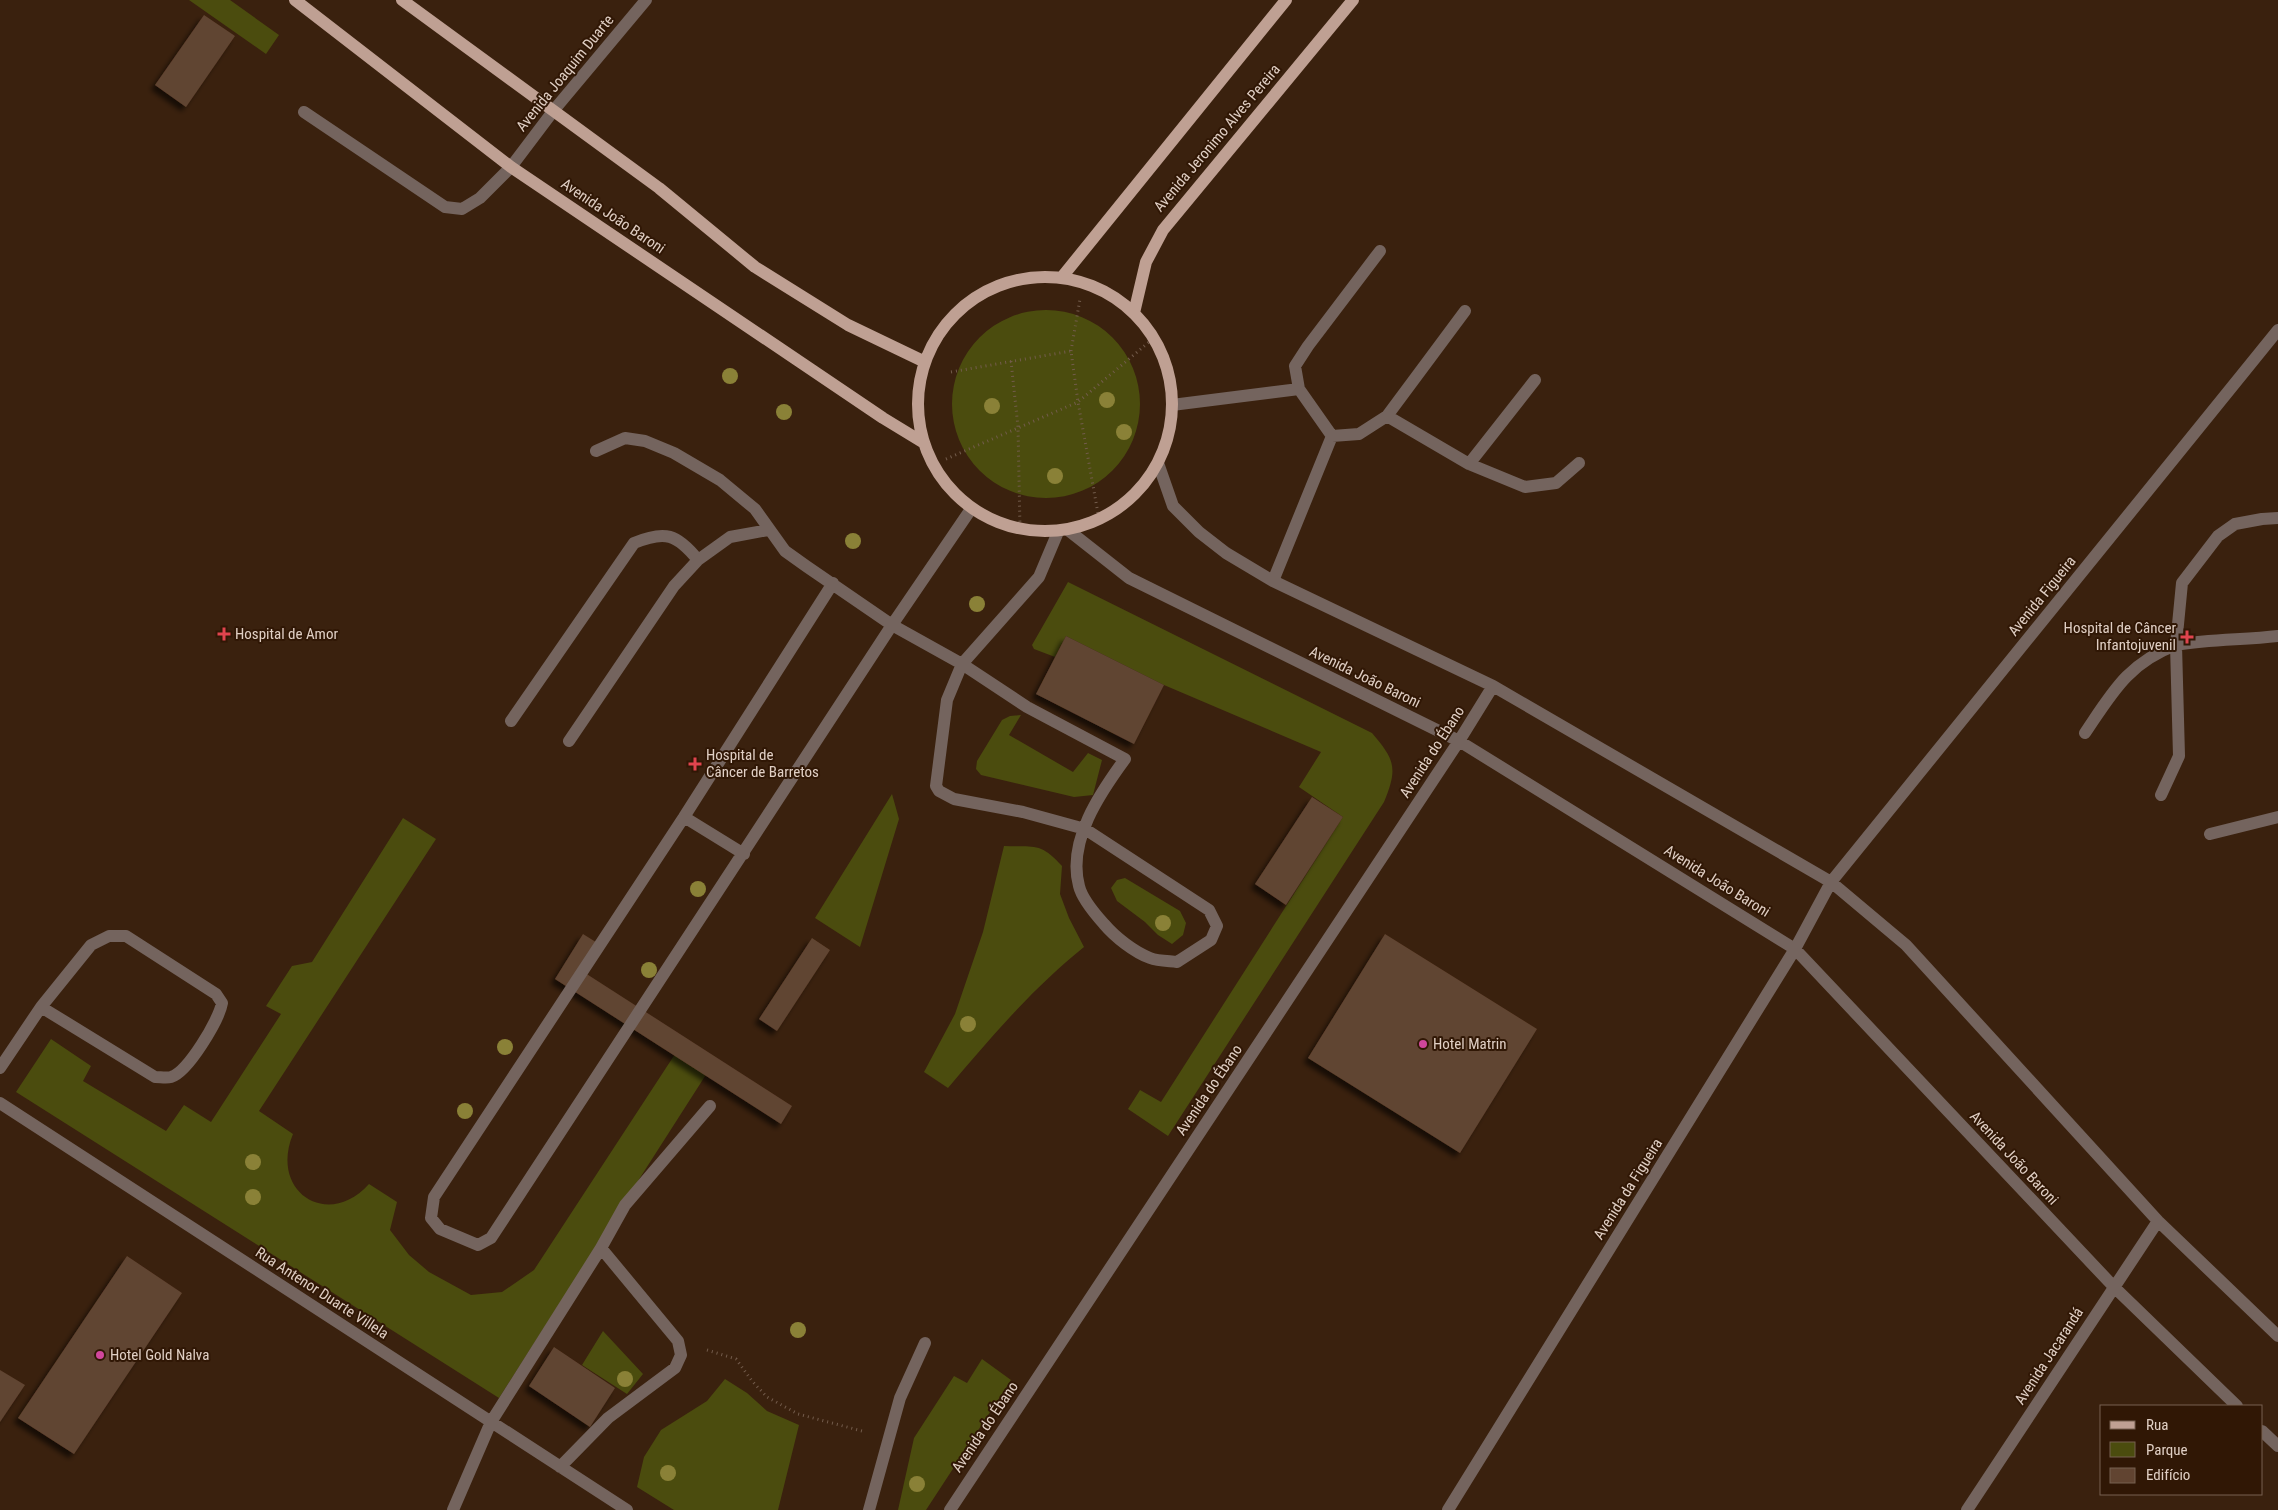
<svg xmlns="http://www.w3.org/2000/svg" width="2278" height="1510" font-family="'Roboto Condensed',sans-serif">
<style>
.green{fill:#4b4c0e}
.building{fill:#614431;filter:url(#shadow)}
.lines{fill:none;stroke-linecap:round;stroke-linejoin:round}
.path{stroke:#735c4c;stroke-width:3;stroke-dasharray:1 4;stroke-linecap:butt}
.minor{stroke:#74645e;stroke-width:12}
.major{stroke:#bfa093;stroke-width:12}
.tree{fill:#8a8137}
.health-dot{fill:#e0444e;stroke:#301705;stroke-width:2}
.hotel-dot{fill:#d1479c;stroke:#301705;stroke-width:2}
.labels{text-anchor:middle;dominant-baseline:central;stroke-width:4;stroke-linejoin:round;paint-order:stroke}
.street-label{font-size:15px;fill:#e0cfc4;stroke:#301705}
.poi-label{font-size:15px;fill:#e0cfc4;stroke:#301705;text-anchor:start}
</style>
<defs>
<filter id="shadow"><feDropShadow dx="-4.5" dy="4.5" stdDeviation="2.5" flood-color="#0009"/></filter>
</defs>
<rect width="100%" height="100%" fill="#3a210e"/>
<path class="green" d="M 189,0 L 230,0 L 279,35 L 266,54 Z
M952 404a94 94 0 1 1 188 0a94 94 0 1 1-188 0Z
M 1068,582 L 1372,733 C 1395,760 1398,768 1384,802 L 1168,1136 L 1128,1109 L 1140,1090 L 1161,1102 L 1343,817 L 1299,787 L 1321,752 L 1164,685 L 1066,636 L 1055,657 L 1034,649 L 1032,645 Z
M 1021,715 L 1009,735 L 1073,772 L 1088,753 L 1102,760 L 1093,795 L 1074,797 L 981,775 L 976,769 L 977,761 L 1002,720 L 1010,716 Z
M 892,794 L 899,819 L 860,947 L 815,918 Z
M 403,818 L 436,839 L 259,1111 L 293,1134 C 269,1192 328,1230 369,1184 L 397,1202 L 390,1230 L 409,1255 L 429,1272 L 471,1295 L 502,1292 L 534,1270 L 679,1048 L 709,1070 L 499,1398 L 16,1092 L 51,1039 L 91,1066 L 83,1081 L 166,1131 L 184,1105 L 211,1122 L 281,1014 L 266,1006 L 292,966 L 312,962 Z
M 1004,846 C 1034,847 1041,842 1062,866 L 1060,894 L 1069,918 L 1084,947 C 1033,988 991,1037 948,1088 L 924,1072 L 955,1014 L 983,932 Z
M 1125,878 L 1180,911 L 1186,923 L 1183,935 L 1172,944 L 1158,935 L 1145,922 L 1117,901 L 1111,888 L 1117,880 Z
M 603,1331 L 643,1374 L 627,1394 L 582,1365 Z
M 982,1359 L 1011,1380 L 926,1510 L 898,1510 L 914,1438 L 954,1376 L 967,1383 Z
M 725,1379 L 747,1393 L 767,1411 L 799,1425 L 778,1510 L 674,1510 L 637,1487 L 644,1457 L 661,1430 L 707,1401 Z"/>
<path class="building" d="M 204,15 L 235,36 L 186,107 L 155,85 Z
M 1066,636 L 1164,685 L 1134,744 L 1036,694 Z
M 1312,797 L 1343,817 L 1286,905 L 1255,884 Z
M 583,934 L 599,944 L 582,971 L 792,1106 L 781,1124 L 555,979 Z
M 1385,934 L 1537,1029 L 1460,1153 L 1308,1058 Z
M 812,938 L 830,950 L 777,1031 L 759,1019 Z
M 127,1256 L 182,1293 L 74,1454 L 18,1418 Z
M 554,1347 L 615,1388 L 590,1427 L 529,1386 Z
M 0,1370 L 25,1385 L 0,1422 Z"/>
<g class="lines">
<path class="path" d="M 1071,351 L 1080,299
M 1011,361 L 1018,427 L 1020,529
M 951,372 L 1071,351 L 1078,402 L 1099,519
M 946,459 L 1078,402 L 1155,337
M 707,1350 L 736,1359 L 752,1381 L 767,1397 L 798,1414 L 862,1431"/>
<path class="minor" d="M 304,112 L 445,207 L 462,209 L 480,198 L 511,167 L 554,110 L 646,0
M 1172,405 L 1299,389
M 1387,416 L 1469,464 L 1525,487 L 1556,483 L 1579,463
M 1332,436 L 1359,434 L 1387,416 L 1465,311
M 596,451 L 625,438 L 645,441 L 674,453 L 720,480 L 755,509 L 785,551 L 806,566 L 892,625 L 962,664 L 1027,707 L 1125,759 C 1100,793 1067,841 1079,886 C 1082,899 1095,914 1104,924 C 1115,937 1134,952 1150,958 C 1158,961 1169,961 1177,962 L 1211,940 L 1217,926 L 1209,910 L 1085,829 L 1023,812 L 954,799 L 939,791 L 936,786 L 947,700 L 962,664 L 1039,577 L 1058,532
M 1158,463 L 1173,506 L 1199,532 L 1226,553 L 1273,581 L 1493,686 L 1831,882 L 1906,945 L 2158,1221 L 2278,1336
M 1469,464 L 1535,380
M 2278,518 L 2262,519 L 2235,524 L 2218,536 L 2182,583 L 2176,645 C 2210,639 2244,640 2278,636
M 1068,530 L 1129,578 L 1459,741 L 1795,949 L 2114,1287 L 2237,1406
M 1273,581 L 1332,436 L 1299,389 L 1295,366 L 1308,346 L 1380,251
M 511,721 L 634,543 C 665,530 677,534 698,560
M 2085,733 C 2112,693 2128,663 2176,645 L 2179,756 L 2161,795
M 569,741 L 674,586 L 698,560 L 730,537 L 768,530
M 684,817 L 833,583
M 2210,834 L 2278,817
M 744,854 L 684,817 L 434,1197 L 431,1218 L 440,1229 L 478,1245 L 491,1238 L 892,625 L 971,509
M 0,1068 L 41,1007 L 155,1077 C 160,1077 167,1078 171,1077 C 188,1072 219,1020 222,1003 L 216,994 L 126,936 L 109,936 L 91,945 L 41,1007
M 0,1103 L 627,1510
M 601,1248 L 625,1205 L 710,1106
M 2262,1431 L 2278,1446
M 453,1510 L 491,1422 L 601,1248 L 678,1341 L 681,1355 L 675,1368 L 608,1418 L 560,1467
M 869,1510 L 900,1398 L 925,1343
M 950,1510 L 1459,741 L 1493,686
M 1448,1510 L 1795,949 L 1831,882 L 2278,330
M 1967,1510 L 2158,1221"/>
<path class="major" d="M 295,0 L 511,167 L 883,418 L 924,443
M 402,0 L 659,188 L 755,267 L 848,325 L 925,362
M 1062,277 L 1286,0
M918 404a127 127 0 1 1 254 0a127 127 0 1 1-254 0Z
M 1134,313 L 1146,262 L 1163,230 L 1353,0"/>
</g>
<g class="tree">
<circle cx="730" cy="376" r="8"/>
<circle cx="1107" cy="400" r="8"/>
<circle cx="992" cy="406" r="8"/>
<circle cx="784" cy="412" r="8"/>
<circle cx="1124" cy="432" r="8"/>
<circle cx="1055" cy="476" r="8"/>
<circle cx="853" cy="541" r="8"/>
<circle cx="977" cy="604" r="8"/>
<circle cx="698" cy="889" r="8"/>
<circle cx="1163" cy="923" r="8"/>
<circle cx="649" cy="970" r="8"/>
<circle cx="968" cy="1024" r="8"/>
<circle cx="505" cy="1047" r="8"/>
<circle cx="465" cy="1111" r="8"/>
<circle cx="253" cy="1162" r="8"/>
<circle cx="253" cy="1197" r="8"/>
<circle cx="798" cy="1330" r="8"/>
<circle cx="625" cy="1379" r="8"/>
<circle cx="668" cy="1473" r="8"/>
<circle cx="917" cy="1484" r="8"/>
</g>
<g class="health-dot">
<path d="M221.5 626.5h5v5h5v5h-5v5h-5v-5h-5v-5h5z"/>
<path d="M2184.5 629.5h5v5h5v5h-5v5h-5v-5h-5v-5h5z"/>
<path d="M692.5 756.5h5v5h5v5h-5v5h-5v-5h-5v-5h5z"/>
</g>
<g class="hotel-dot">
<circle cx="1423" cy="1044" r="5"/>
<circle cx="100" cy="1355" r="5"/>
</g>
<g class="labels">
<g class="street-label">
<text transform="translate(565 73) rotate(-51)">Avenida Joaquim Duarte</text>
<text transform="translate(1217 138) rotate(-50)">Avenida Jeronimo Alves Pereira</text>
<text transform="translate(613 216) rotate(34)">Avenida João Baroni</text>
<text transform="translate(2042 596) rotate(-51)">Avenida Figueira</text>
<text transform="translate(1365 677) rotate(26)">Avenida João Baroni</text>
<text transform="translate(1432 752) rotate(-57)">Avenida do Ébano</text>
<text transform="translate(1717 881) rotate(32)">Avenida João Baroni</text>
<text transform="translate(1209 1090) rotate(-56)">Avenida do Ébano</text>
<text transform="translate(2014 1158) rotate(47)">Avenida João Baroni</text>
<text transform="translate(1628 1189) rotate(-58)">Avenida da Figueira</text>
<text transform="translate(322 1293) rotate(33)">Rua Antenor Duarte Villela</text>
<text transform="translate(2049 1356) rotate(-57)">Avenida Jacarandá</text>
<text transform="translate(985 1427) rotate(-56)">Avenida do Ébano</text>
</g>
<g class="poi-label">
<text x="2176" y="628" text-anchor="end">Hospital de Câncer<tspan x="2176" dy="17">Infantojuvenil</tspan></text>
<text x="235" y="634">Hospital de Amor</text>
<text x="706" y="755">Hospital de<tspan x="706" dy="17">Câncer de Barretos</tspan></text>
<text x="1433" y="1044">Hotel Matrin</text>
<text x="110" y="1355">Hotel Gold Nalva</text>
</g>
</g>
<rect x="2100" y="1405" width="162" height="90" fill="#301705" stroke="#766151"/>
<rect x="2110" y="1421" width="25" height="8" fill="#bfa093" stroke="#766151"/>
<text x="2146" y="1430" font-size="15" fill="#e0cfc4">Rua</text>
<rect x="2110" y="1442" width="25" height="15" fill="#4b4c0e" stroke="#766151"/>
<text x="2146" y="1455" font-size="15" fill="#e0cfc4">Parque</text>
<rect x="2110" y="1468" width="25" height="15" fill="#614431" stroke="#766151"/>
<text x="2146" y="1480" font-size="15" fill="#e0cfc4">Edifício</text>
</svg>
